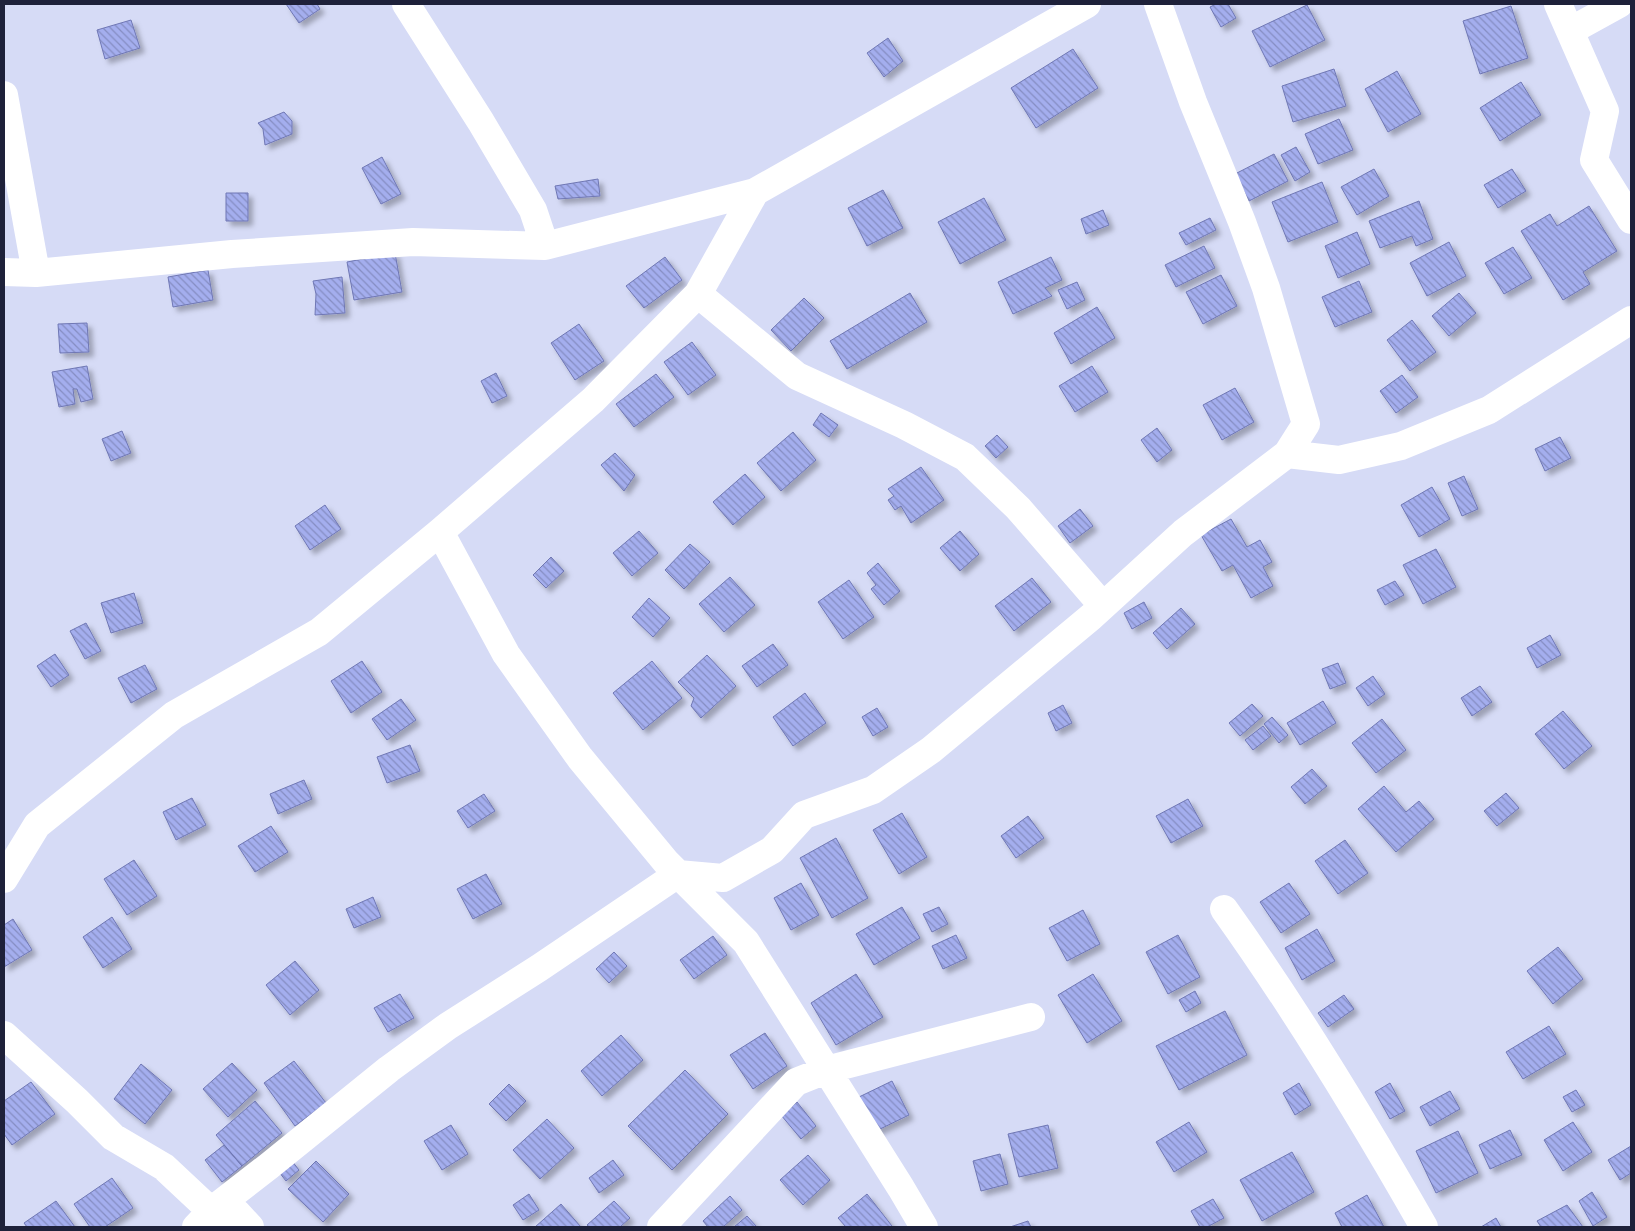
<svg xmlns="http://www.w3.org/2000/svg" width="1635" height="1231" font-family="'Archivo Narrow',sans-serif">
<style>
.building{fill:url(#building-back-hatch);stroke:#6f77b4;filter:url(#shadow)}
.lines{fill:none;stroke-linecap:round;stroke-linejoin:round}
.street{stroke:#fff;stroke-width:28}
</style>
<defs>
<pattern id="building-back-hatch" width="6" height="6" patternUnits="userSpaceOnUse" patternTransform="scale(1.25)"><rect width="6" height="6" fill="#a4aeee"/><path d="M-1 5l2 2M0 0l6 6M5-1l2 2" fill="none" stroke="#858dc2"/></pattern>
<filter id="shadow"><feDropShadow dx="4.5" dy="4.5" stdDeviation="2.5" flood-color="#0004"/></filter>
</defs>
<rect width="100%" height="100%" fill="#d6dbf6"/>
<path class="building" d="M 286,4 L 317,4 L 320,9 L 299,23 Z
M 1216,4 L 1228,4 L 1236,18 L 1221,27 L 1210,7 Z
M 1307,5 L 1325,40 L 1270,67 L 1252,31 Z
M 1511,6 L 1528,58 L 1480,74 L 1463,21 Z
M 131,20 L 140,48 L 105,59 L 97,30 Z
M 888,38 L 903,61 L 884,77 L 867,53 Z
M 1073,49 L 1098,88 L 1036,128 L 1011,88 Z
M 1334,69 L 1346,106 L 1293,122 L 1282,86 Z
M 1397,71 L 1421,114 L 1388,132 L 1365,89 Z
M 1521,82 L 1541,115 L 1500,141 L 1480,108 Z
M 284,112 L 292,121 L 292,134 L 265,145 L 263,129 L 258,123 Z
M 1339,119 L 1353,150 L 1318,164 L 1305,134 Z
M 1296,147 L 1310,172 L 1295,181 L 1281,155 Z
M 1274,154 L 1288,181 L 1249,201 L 1235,174 Z
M 382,157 L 401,194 L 381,204 L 362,168 Z
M 1374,169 L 1389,196 L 1357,215 L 1341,187 Z
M 1512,169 L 1526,191 L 1498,208 L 1484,185 Z
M 598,179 L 600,196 L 558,199 L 555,186 Z
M 1322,182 L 1338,222 L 1288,242 L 1272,202 Z
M 883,190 L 903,228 L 867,246 L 848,208 Z
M 226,193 L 248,193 L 248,221 L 226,221 Z
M 984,198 L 1006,240 L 960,264 L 938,222 Z
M 1419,201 L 1433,239 L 1416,246 L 1412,236 L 1380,248 L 1369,221 Z
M 1589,206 L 1617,251 L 1583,272 L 1590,284 L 1563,300 L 1521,231 L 1550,214 L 1557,226 Z
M 1103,210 L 1109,225 L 1086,234 L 1081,219 Z
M 1210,218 L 1216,230 L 1186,245 L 1179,233 Z
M 1357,232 L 1370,264 L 1338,278 L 1325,246 Z
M 1449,242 L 1466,276 L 1427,296 L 1410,263 Z
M 1204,246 L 1215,268 L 1176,287 L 1165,265 Z
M 1513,247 L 1532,278 L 1504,294 L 1485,263 Z
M 395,253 L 402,292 L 354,300 L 347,262 Z
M 665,257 L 682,280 L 644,308 L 626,286 Z
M 1051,257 L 1062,280 L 1045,288 L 1052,296 L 1013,314 L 998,282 Z
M 208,270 L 213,300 L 173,307 L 168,277 Z
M 1221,275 L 1237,306 L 1203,324 L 1186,292 Z
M 342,277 L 345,313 L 315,315 L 316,294 L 313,281 Z
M 1359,281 L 1372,312 L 1335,327 L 1322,297 Z
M 1077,282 L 1085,300 L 1067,309 L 1058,290 Z
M 910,293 L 927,322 L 847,369 L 830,341 Z
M 1459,293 L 1476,313 L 1449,336 L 1432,316 Z
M 804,298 L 824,318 L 791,351 L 771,330 Z
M 1097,307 L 1115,338 L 1071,364 L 1054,333 Z
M 1412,320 L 1436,352 L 1410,371 L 1387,340 Z
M 87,323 L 89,352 L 60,353 L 58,324 Z
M 579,324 L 604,361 L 575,380 L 551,343 Z
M 692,342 L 716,375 L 688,395 L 664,362 Z
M 87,366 L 93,399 L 81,402 L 77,389 L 73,389 L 75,404 L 59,407 L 52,372 Z
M 1092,366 L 1108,392 L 1075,412 L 1059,386 Z
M 496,373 L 507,396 L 492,403 L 481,381 Z
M 656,374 L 674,397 L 634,427 L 616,404 Z
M 1402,375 L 1418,397 L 1396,413 L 1380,391 Z
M 1235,388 L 1254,422 L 1222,440 L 1203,405 Z
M 821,413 L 838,425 L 829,437 L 813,425 Z
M 1157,428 L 1172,450 L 1157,462 L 1141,440 Z
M 122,431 L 131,453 L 111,461 L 102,439 Z
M 793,432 L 816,460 L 781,491 L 757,463 Z
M 997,435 L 1008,447 L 996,458 L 985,446 Z
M 1560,437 L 1571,458 L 1545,471 L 1535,449 Z
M 615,453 L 635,475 L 624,491 L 601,465 Z
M 921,467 L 944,500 L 911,523 L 901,506 L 895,510 L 888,500 L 894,496 L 888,489 Z
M 745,474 L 765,497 L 733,525 L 713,502 Z
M 1464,476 L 1478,509 L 1462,516 L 1448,483 Z
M 1432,487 L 1450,519 L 1419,537 L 1401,505 Z
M 325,505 L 341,529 L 310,550 L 295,526 Z
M 1080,509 L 1093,526 L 1070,543 L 1058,526 Z
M 1231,519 L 1247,547 L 1260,540 L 1272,562 L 1263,567 L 1273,586 L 1251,598 L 1233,565 L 1222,571 L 1201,535 Z
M 639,531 L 658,553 L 632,576 L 613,553 Z
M 960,531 L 979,554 L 960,571 L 940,548 Z
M 690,544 L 710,562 L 684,589 L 665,570 Z
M 1436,549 L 1456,587 L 1423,604 L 1403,565 Z
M 551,557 L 564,571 L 546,588 L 533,575 Z
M 878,563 L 900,591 L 884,605 L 871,589 L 876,585 L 867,573 Z
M 730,577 L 755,605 L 724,632 L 699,604 Z
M 1032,578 L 1051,602 L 1014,631 L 995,606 Z
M 849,580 L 874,617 L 843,639 L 818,602 Z
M 1395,581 L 1404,595 L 1385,605 L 1377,590 Z
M 134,593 L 143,623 L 111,633 L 101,603 Z
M 649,598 L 670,618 L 653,637 L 632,617 Z
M 1144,602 L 1152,618 L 1132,629 L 1124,613 Z
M 1181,608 L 1195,624 L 1167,649 L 1153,633 Z
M 86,623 L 101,651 L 85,659 L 70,631 Z
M 1550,635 L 1561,655 L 1537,668 L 1527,648 Z
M 773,644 L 788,665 L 757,687 L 742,666 Z
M 55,654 L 69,675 L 51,687 L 37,666 Z
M 707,655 L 736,686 L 701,718 L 691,706 L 694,698 L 678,682 Z
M 362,661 L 382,692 L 351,713 L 331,681 Z
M 652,661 L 682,698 L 643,730 L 613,693 Z
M 1338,663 L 1346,683 L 1330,689 L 1322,669 Z
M 145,665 L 157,689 L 131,703 L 118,678 Z
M 1373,676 L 1385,694 L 1368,706 L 1356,688 Z
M 1480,686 L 1492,702 L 1472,716 L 1461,698 Z
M 805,693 L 826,723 L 793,746 L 773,717 Z
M 401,699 L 416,720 L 387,740 L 372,719 Z
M 1323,701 L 1336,723 L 1300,745 L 1287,723 Z
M 1252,704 L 1263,716 L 1240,736 L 1229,723 Z
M 1063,705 L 1072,723 L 1056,731 L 1048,713 Z
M 877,708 L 888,727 L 873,736 L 862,717 Z
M 1563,711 L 1592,746 L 1564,769 L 1535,734 Z
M 1272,717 L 1288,735 L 1279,743 L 1264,724 Z
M 1382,719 L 1406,750 L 1376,773 L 1352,743 Z
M 1263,726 L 1271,736 L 1253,750 L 1245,740 Z
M 410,745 L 420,771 L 387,783 L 377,757 Z
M 1312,769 L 1327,786 L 1305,804 L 1291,787 Z
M 304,780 L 312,799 L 278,814 L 270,794 Z
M 1384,786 L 1406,812 L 1419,801 L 1434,819 L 1396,852 L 1358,809 Z
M 1506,793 L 1519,808 L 1497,826 L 1484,811 Z
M 484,794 L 495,811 L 468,828 L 457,811 Z
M 192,798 L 206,825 L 176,840 L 163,812 Z
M 1188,799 L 1203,826 L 1171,843 L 1156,816 Z
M 902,813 L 927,857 L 899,874 L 873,830 Z
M 1028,816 L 1044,838 L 1016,858 L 1001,836 Z
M 271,826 L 288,852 L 255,872 L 238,846 Z
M 836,838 L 868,898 L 832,918 L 800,858 Z
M 1345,840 L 1368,873 L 1338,894 L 1315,861 Z
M 134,860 L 157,896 L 127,915 L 104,879 Z
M 486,874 L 502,904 L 473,919 L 457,889 Z
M 801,883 L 819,915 L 791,930 L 774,898 Z
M 1289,883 L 1310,914 L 1281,933 L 1260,902 Z
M 373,897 L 381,917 L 354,928 L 346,909 Z
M 902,907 L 920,938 L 874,965 L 856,934 Z
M 939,907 L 948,924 L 932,932 L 923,914 Z
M 1083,910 L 1100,944 L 1067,961 L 1049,928 Z
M 112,917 L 132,949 L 103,968 L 83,937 Z
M 13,919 L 32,950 L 4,967 L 4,925 Z
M 1317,929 L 1335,961 L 1302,980 L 1285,948 Z
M 956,935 L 967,958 L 943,969 L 932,946 Z
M 1178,935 L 1200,977 L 1168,994 L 1146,952 Z
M 713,936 L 727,955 L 694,979 L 680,960 Z
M 1558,947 L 1583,979 L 1553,1004 L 1527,971 Z
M 614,952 L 627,966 L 609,983 L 596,969 Z
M 295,961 L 319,990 L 290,1015 L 266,985 Z
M 856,974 L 883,1017 L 836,1045 L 811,1003 Z
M 1093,974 L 1122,1021 L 1087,1043 L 1058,995 Z
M 1195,991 L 1201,1003 L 1186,1012 L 1179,1000 Z
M 400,994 L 414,1018 L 388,1032 L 374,1008 Z
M 1344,995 L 1354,1009 L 1328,1027 L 1318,1013 Z
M 1225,1011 L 1247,1055 L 1179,1090 L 1156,1046 Z
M 1549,1026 L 1566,1054 L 1523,1079 L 1506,1052 Z
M 765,1033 L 787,1066 L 753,1089 L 730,1055 Z
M 621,1035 L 643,1060 L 602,1096 L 581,1071 Z
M 294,1061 L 326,1103 L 295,1126 L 264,1083 Z
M 232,1063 L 257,1090 L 228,1117 L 203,1089 Z
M 141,1064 L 172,1090 L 145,1124 L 114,1099 Z
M 685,1070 L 728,1114 L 672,1170 L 628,1126 Z
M 892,1081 L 909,1115 L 876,1131 L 859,1097 Z
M 31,1082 L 55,1114 L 12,1145 L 4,1134 L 4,1101 Z
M 1299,1083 L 1311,1105 L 1295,1115 L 1283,1093 Z
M 1390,1083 L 1405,1111 L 1390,1119 L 1375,1092 Z
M 509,1084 L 526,1101 L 506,1121 L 489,1104 Z
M 1576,1090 L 1585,1105 L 1572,1112 L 1563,1097 Z
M 1450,1091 L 1460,1109 L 1430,1126 L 1420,1107 Z
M 255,1101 L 282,1133 L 242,1166 L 216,1135 Z
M 797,1102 L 816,1126 L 801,1139 L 781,1115 Z
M 547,1119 L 574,1148 L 540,1179 L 513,1150 Z
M 1189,1122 L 1207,1152 L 1174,1172 L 1156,1142 Z
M 1573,1122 L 1592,1152 L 1563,1171 L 1544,1140 Z
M 451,1125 L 468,1154 L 442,1170 L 424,1141 Z
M 1048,1125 L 1058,1168 L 1019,1177 L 1008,1134 Z
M 1510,1130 L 1522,1155 L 1490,1169 L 1479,1145 Z
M 1458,1131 L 1478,1173 L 1436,1193 L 1416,1151 Z
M 224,1145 L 242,1166 L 222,1182 L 205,1160 Z
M 1631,1146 L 1631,1173 L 1620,1180 L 1608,1160 Z
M 1292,1152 L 1314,1192 L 1262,1221 L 1240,1180 Z
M 1000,1154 L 1008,1184 L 981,1191 L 973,1161 Z
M 808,1155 L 830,1180 L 803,1205 L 780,1180 Z
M 613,1160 L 624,1175 L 599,1193 L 589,1178 Z
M 292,1161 L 299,1170 L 286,1181 L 279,1172 Z
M 316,1161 L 349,1194 L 323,1222 L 288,1189 Z
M 112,1178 L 133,1208 L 105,1227 L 90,1227 L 74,1204 Z
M 1592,1192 L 1607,1217 L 1593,1226 L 1579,1201 Z
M 529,1194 L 539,1210 L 523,1220 L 513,1205 Z
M 867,1194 L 892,1226 L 891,1227 L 846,1227 L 838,1218 Z
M 1367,1195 L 1384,1227 L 1342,1227 L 1335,1213 Z
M 730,1196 L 742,1210 L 723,1227 L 708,1227 L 703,1221 Z
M 1213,1199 L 1224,1218 L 1207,1227 L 1200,1227 L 1191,1211 Z
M 56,1201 L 75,1227 L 27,1227 L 24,1223 Z
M 614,1201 L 630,1218 L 620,1227 L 589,1227 L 587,1225 Z
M 561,1204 L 581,1227 L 535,1227 Z
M 1567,1205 L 1583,1227 L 1541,1227 L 1537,1221 Z
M 747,1216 L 757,1227 L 734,1227 Z
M 1496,1218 L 1501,1227 L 1481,1227 Z
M 1028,1221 L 1031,1227 L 1010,1227 Z"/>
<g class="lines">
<path class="street" d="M 406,4 L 481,122 L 533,210 L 545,246
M 1558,4 L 1605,111 L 1594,160 L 1631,220
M 1570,31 L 1619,4
M 4,95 L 36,273
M 4,272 L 36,273 L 232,254 L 413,242 L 545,246 L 755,192 L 1087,4
M 698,294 L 797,376 L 904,425 L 965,457 L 1018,508 L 1103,606
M 1287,454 L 1339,460 L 1401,446 L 1489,410 L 1631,320
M 440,532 L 506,654 L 580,758 L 666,862 L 746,942 L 901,1188 L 924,1227
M 4,879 L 37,825 L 174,715 L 319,632 L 440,532 L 593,400 L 698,294 L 755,192
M 1224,909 C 1297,1011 1362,1118 1424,1227
M 4,1035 L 77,1101 L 113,1137 L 164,1167 L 211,1211 L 269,1166 L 389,1069 L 448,1026 L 539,968 L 678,874 L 723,878 L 772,850 L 804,815 L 873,790 L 931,750 L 1091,617 L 1183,533 L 1287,454 L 1306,424 L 1266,288 L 1242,222 L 1193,102 L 1158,4
M 196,1227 L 211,1211 L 237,1213 L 250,1227
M 661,1227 L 796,1082 L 826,1070 L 1031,1017"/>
</g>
<rect width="1635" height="1231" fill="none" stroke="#1e213a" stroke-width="10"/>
</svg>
